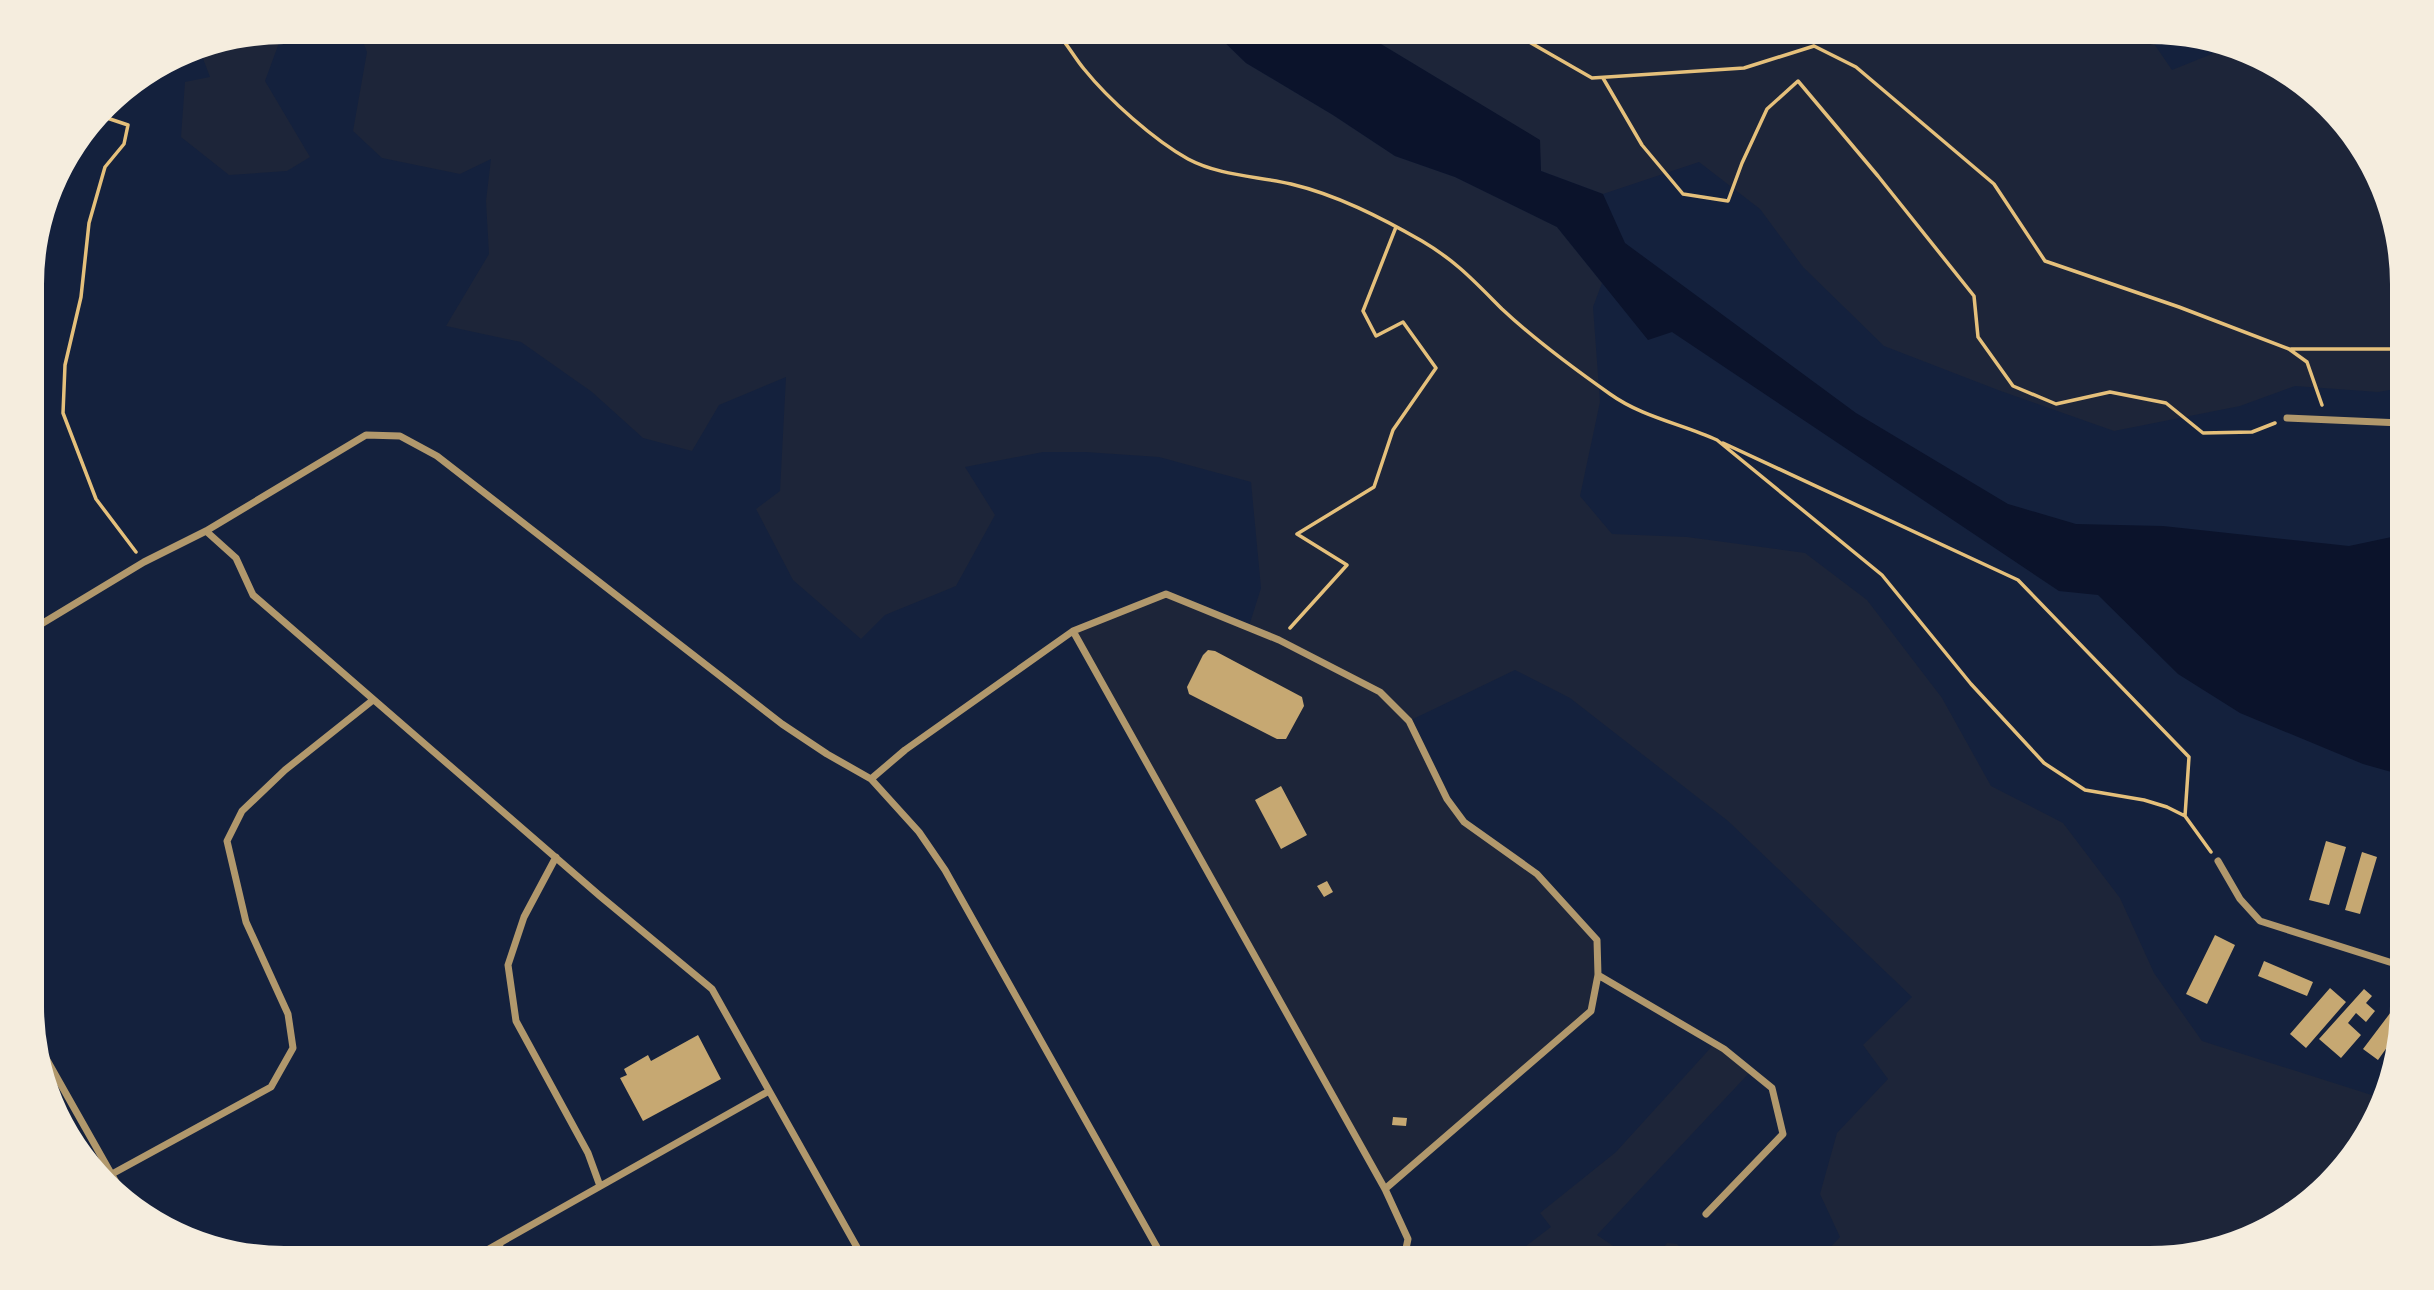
<svg xmlns="http://www.w3.org/2000/svg" width="2434" height="1290" font-family="'Fira Sans Condensed',sans-serif">
<style>
.green{fill:#1d2539}
.water{fill:#0b132b}
.building{fill:#c6a872}
.lines{fill:none;stroke-linecap:round;stroke-linejoin:round}
.path{stroke:#e5c07b;stroke-width:3.5}
.minor{stroke:#b1986c;stroke-width:7}
</style>
<rect width="100%" height="100%" fill="#14213d"/>
<path class="green" d="M 283,32 L 265,81 L 310,157 L 287,171 L 229,175 L 181,137 L 185,82 L 210,77 L 199,48 Z
M 359,32 L 1214,32 L 1246,63 L 1333,115 L 1395,156 L 1455,177 L 1557,227 L 1602,283 L 1593,307 L 1600,402 L 1580,496 L 1612,534 L 1687,537 L 1805,553 L 1867,600 L 1942,698 L 1991,786 L 2063,823 L 2120,898 L 2154,973 L 2202,1041 L 2381,1098 L 2376,1118 L 2290,1216 L 2166,1258 L 1820,1258 L 1840,1237 L 1820,1194 L 1837,1133 L 1888,1079 L 1863,1045 L 1912,997 L 1728,821 L 1570,698 L 1515,670 L 1409,721 L 1447,799 L 1464,822 L 1537,874 L 1597,940 L 1598,975 L 1591,1011 L 1385,1189 L 1073,631 L 1166,594 L 1249,626 L 1261,588 L 1251,482 L 1159,457 L 1085,452 L 1043,452 L 965,467 L 995,515 L 956,586 L 885,615 L 861,639 L 793,580 L 756,509 L 780,491 L 786,377 L 719,405 L 692,451 L 643,438 L 592,392 L 521,342 L 446,326 L 489,254 L 486,201 L 491,159 L 460,174 L 382,158 L 353,131 L 367,52 Z
M 1361,32 L 2146,32 L 2172,70 L 2224,49 L 2262,58 L 2360,144 L 2400,252 L 2401,388 L 2378,392 L 2295,386 L 2240,406 L 2114,431 L 1998,390 L 1884,346 L 1803,267 L 1760,209 L 1699,162 L 1603,194 L 1541,171 L 1539,140 Z
M 1715,1043 L 1751,1071 L 1597,1235 L 1631,1258 L 1510,1258 L 1551,1227 L 1540,1213 L 1616,1152 Z
M 1667,1243 L 1677,1244 L 1691,1258 L 1655,1258 Z"/>
<path class="water" d="M 1214,32 L 1361,32 L 1540,140 L 1541,171 L 1603,194 L 1625,243 L 1856,413 L 2008,504 L 2076,524 L 2163,526 L 2349,546 L 2401,535 L 2402,775 L 2363,764 L 2240,713 L 2178,674 L 2098,595 L 2059,591 L 1672,332 L 1648,340 L 1557,227 L 1455,177 L 1395,156 L 1333,115 L 1246,63 Z"/>
<path class="building" d="M 2398,471 L 2401,472 L 2401,491 L 2395,490 Z
M 1208,650 L 1215,651 L 1302,697 L 1304,706 L 1286,739 L 1277,739 L 1189,694 L 1187,687 L 1203,655 Z
M 1281,786 L 1307,835 L 1281,849 L 1255,800 Z
M 2326,841 L 2346,847 L 2329,905 L 2309,900 Z
M 2362,852 L 2377,857 L 2360,914 L 2345,910 Z
M 1327,881 L 1333,892 L 1324,897 L 1317,886 Z
M 2215,935 L 2235,945 L 2207,1004 L 2186,994 Z
M 2264,961 L 2313,982 L 2307,996 L 2258,976 Z
M 2330,988 L 2346,1002 L 2306,1048 L 2290,1034 Z
M 2364,989 L 2372,996 L 2366,1003 L 2375,1011 L 2366,1022 L 2356,1013 L 2348,1023 L 2361,1035 L 2341,1058 L 2319,1039 Z
M 2400,1000 L 2402,1006 L 2395,1036 L 2378,1060 L 2363,1049 Z
M 698,1035 L 721,1079 L 643,1121 L 620,1078 L 627,1075 L 624,1069 L 648,1055 L 651,1061 Z
M 1393,1117 L 1407,1118 L 1406,1126 L 1392,1125 Z"/>
<g class="lines">
<path class="path" d="M 1056,32 C 1067,43 1074,57 1084,69 C 1109,100 1154,140 1188,159 C 1220,176 1257,176 1291,184 C 1337,195 1380,217 1422,241 C 1456,261 1474,281 1502,309 C 1535,340 1573,368 1610,394 C 1642,417 1682,424 1717,440 L 1882,575 L 1971,684 L 2044,763 L 2085,790 L 2144,800 L 2167,807 L 2185,816 L 2211,852
M 1512,32 L 1592,78 L 1744,68 L 1814,46 L 1856,67 L 1994,184 L 2045,261 L 2179,307 L 2289,349 L 2307,362 L 2322,405
M 1603,78 L 1642,145 L 1683,194 L 1728,201 L 1742,163 L 1767,109 L 1798,81 L 1878,176 L 1974,296 L 1978,337 L 2013,386 L 2056,404 L 2110,392 L 2166,403 L 2203,433 L 2252,432 L 2275,423
M 101,116 L 128,125 L 124,144 L 105,167 L 89,223 L 81,297 L 65,365 L 63,413 L 96,499 L 136,552
M 2291,349 L 2401,349
M 1723,443 L 2018,580 L 2189,757 L 2185,816
M 1290,628 L 1347,565 L 1297,534 L 1374,487 L 1393,430 L 1436,368 L 1403,322 L 1376,336 L 1363,311 L 1396,227"/>
<path class="minor" d="M 2287,418 L 2401,423
M 206,531 L 236,558 L 253,595 L 600,896 L 712,989 L 863,1258
M 33,629 L 144,562 L 206,531 L 366,435 L 400,436 L 437,456 L 782,724 L 827,754 L 871,779 L 919,832 L 945,870 L 1163,1258
M 1073,631 L 1385,1189 L 1408,1239 L 1404,1258
M 871,779 L 905,750 L 1073,631 L 1166,594 L 1279,640 L 1380,692 L 1409,721 L 1447,799 L 1464,822 L 1537,874 L 1597,940 L 1598,975 L 1591,1011 L 1385,1189
M 556,857 L 524,917 L 508,965 L 516,1021 L 588,1153 L 600,1186
M 2218,861 L 2240,899 L 2260,921 L 2402,966
M 1598,975 L 1724,1049 L 1772,1088 L 1783,1134 L 1706,1214
M 34,1037 L 117,1184
M 112,1174 L 271,1087 L 293,1048 L 288,1014 L 246,922 L 227,841 L 242,811 L 285,770 L 373,700
M 499,1245 L 506,1258
M 473,1258 L 769,1091"/>
</g>
<path d="M0 0H2434V1290H0ZM284 44H2150A240 240 0 0 1 2390 284V1006A240 240 0 0 1 2150 1246H284A240 240 0 0 1 44 1006V284A240 240 0 0 1 284 44Z" fill="#f5edde" fill-rule="evenodd"/>
</svg>
